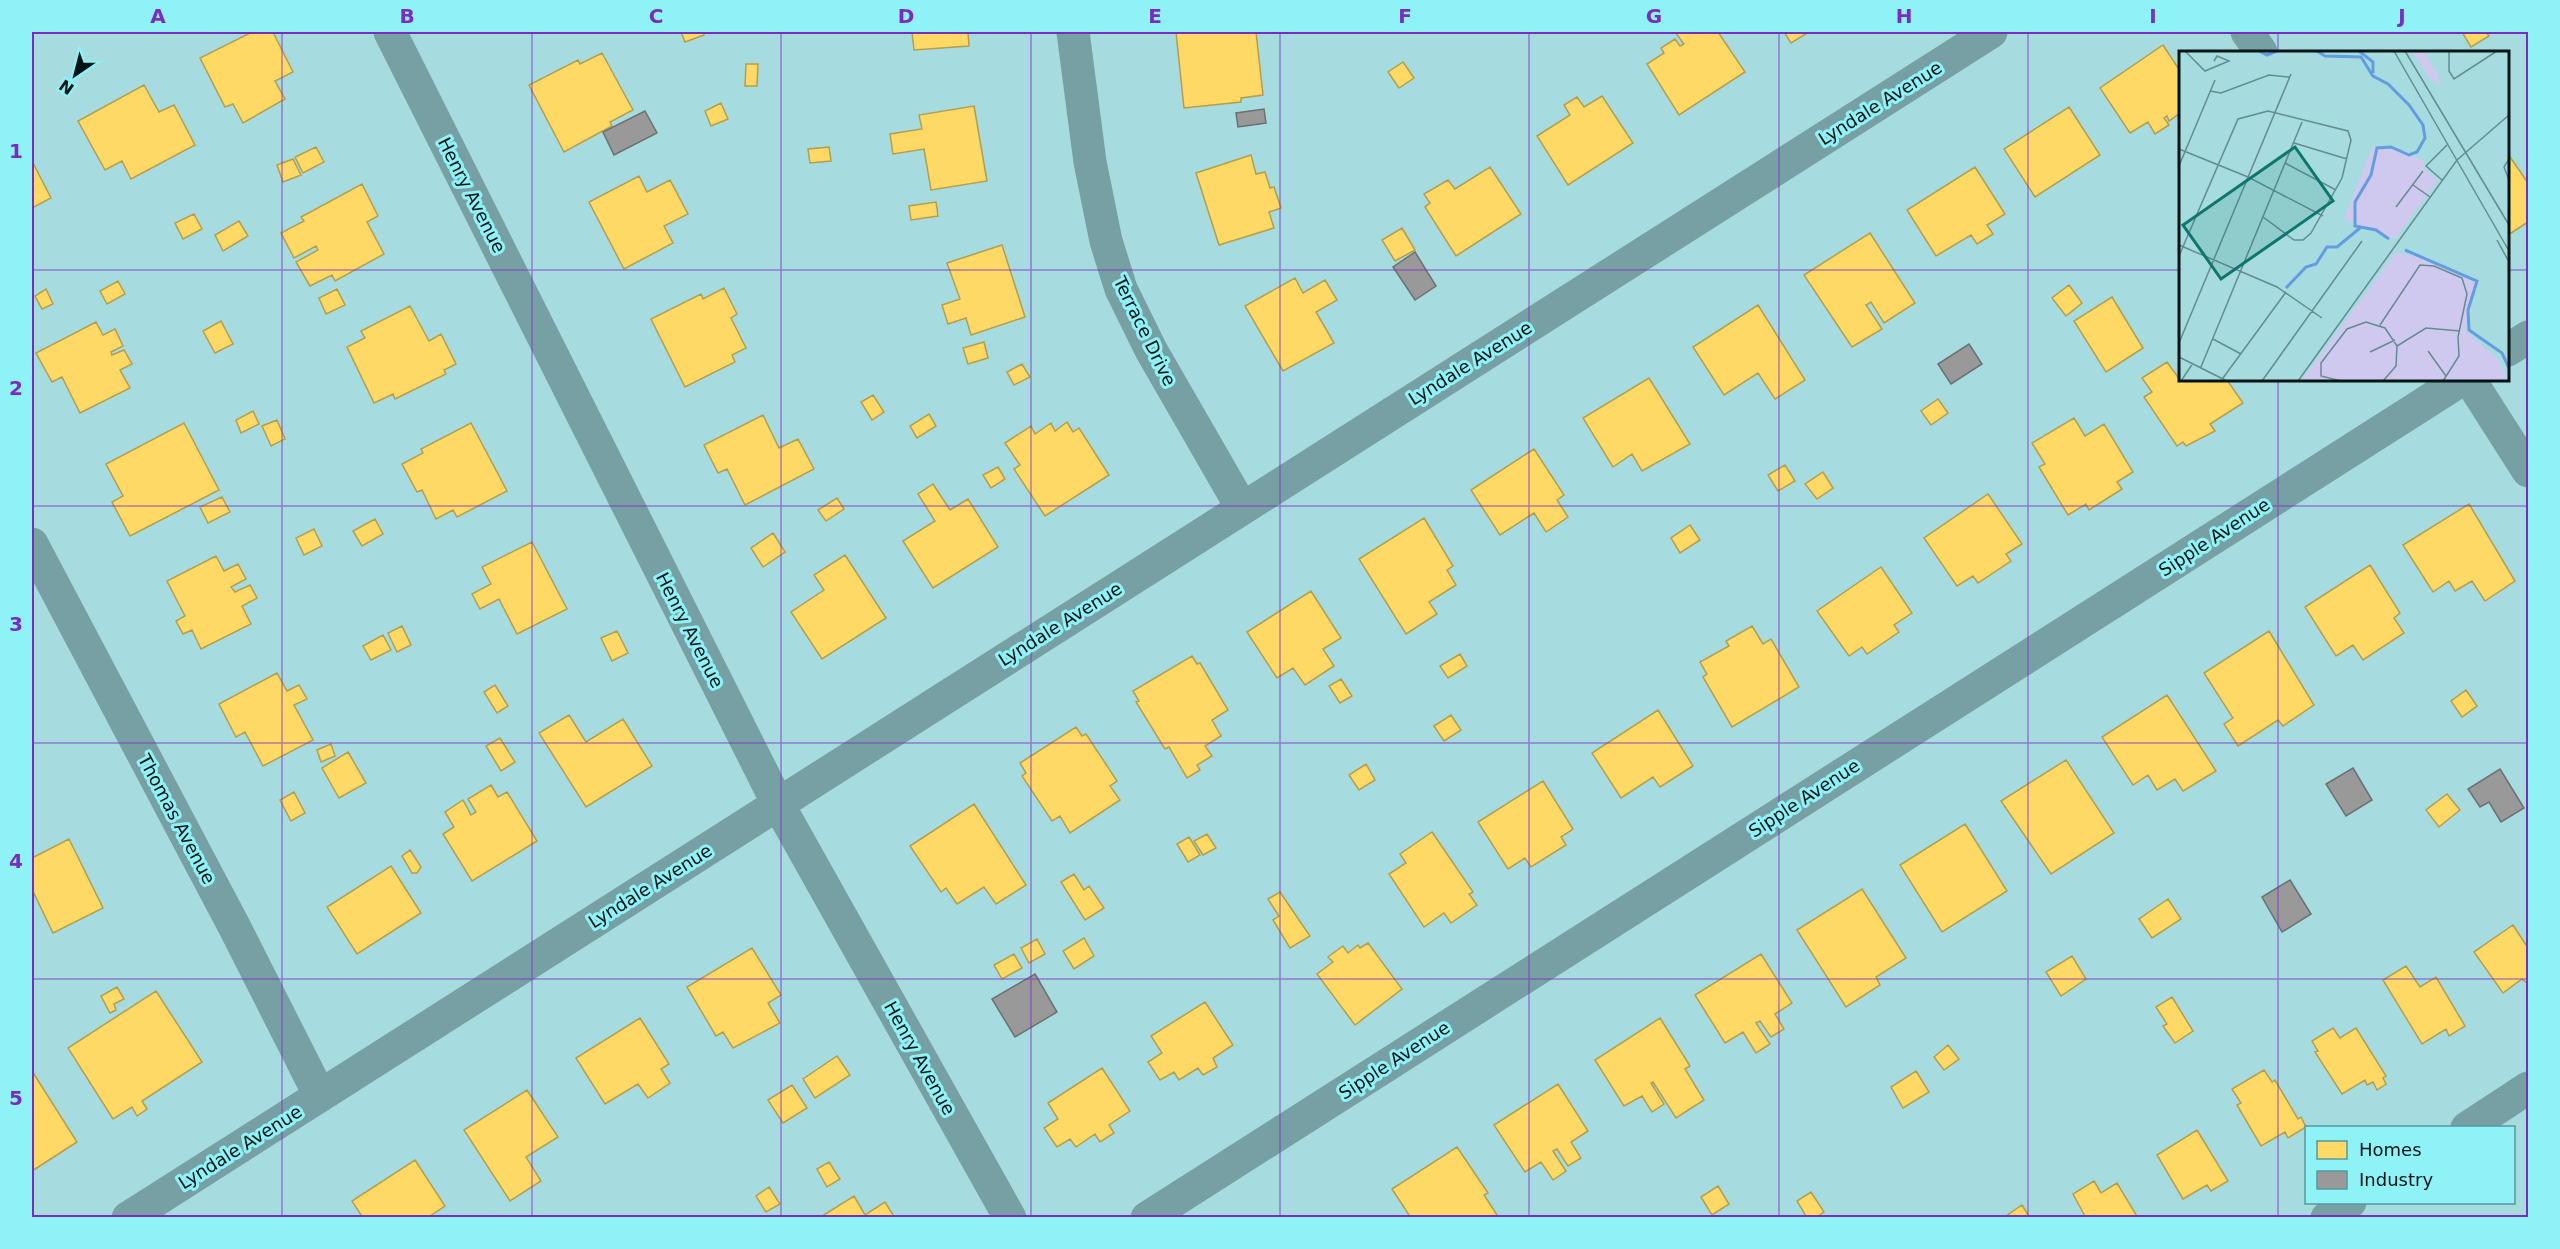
<svg xmlns="http://www.w3.org/2000/svg" width="2560" height="1249" font-family="'DejaVu Sans',sans-serif">
<style>
.homes{fill:#ffd966;stroke:#b39e4e;stroke-width:1.5}
.industry{fill:#999;stroke:#6b7171;stroke-width:1.5}
.lines{fill:none;stroke-linecap:round;stroke-linejoin:round}
.minor{stroke:#76a0a3;stroke-width:33}
.grid{fill:none;stroke:#7b2cbf;stroke-width:1.5;stroke-opacity:0.55}
.labels{text-anchor:middle;dominant-baseline:central;stroke-width:6;stroke-linejoin:round;paint-order:stroke}
.street-label{font-size:18px;fill:#011415;stroke:#8ef2f7}
.inset-river{fill:none;stroke:#649ce0;stroke-width:3}
.inset-road{fill:none;stroke:#648c8e;stroke-width:1.5}
.view{fill:#0f766e;fill-opacity:0.15;stroke:#0f766e;stroke-width:3}
.inset-edge{fill:none;stroke:#011415;stroke-width:3}
.neatline{fill:none;stroke:#7b2cbf;stroke-width:2}
.grid-label{font-size:20px;text-anchor:middle;font-weight:bold;fill:#7b2cbf}
</style>
<rect width="100%" height="100%" fill="#a6dcdf"/>
<path class="homes" d="M 252,32 L 273,32 L 293,72 L 275,81 L 285,99 L 243,123 L 233,104 L 225,107 L 200,58 Z
M 681,32 L 703,32 L 704,35 L 685,42 Z
M 912,32 L 968,32 L 969,46 L 914,50 Z
M 1176,32 L 1256,32 L 1263,95 L 1241,98 L 1241,102 L 1184,108 Z
M 1675,32 L 1718,32 L 1745,72 L 1679,115 L 1647,64 L 1664,53 L 1661,48 L 1675,39 L 1680,46 L 1684,44 Z
M 1784,32 L 1809,32 L 1791,43 Z
M 2462,32 L 2486,32 L 2489,36 L 2471,47 Z
M 2163,45 L 2180,71 L 2180,113 L 2169,121 L 2167,116 L 2164,118 L 2169,125 L 2155,134 L 2148,122 L 2130,133 L 2100,88 Z
M 602,53 L 633,110 L 610,122 L 612,126 L 564,152 L 529,85 L 578,60 L 580,64 Z
M 1403,62 L 1414,78 L 1399,88 L 1388,72 Z
M 746,64 L 758,64 L 757,86 L 745,86 Z
M 144,85 L 159,112 L 174,105 L 195,145 L 131,179 L 122,161 L 105,170 L 78,121 Z
M 1602,96 L 1633,143 L 1568,185 L 1537,136 L 1570,115 L 1564,105 L 1577,97 L 1584,107 Z
M 721,103 L 728,119 L 711,126 L 705,111 Z
M 974,106 L 987,181 L 931,190 L 924,149 L 893,154 L 890,134 L 922,129 L 919,115 Z
M 2069,107 L 2100,155 L 2035,197 L 2004,149 Z
M 316,147 L 324,162 L 303,173 L 295,157 Z
M 829,147 L 831,161 L 810,163 L 808,149 Z
M 2508,154 L 2528,183 L 2528,222 L 2508,235 Z
M 1251,155 L 1256,174 L 1265,172 L 1270,188 L 1274,187 L 1281,208 L 1269,212 L 1274,228 L 1219,245 L 1196,173 Z
M 293,159 L 301,175 L 283,182 L 277,165 Z
M 32,161 L 51,198 L 32,208 Z
M 1490,167 L 1521,214 L 1456,256 L 1425,207 L 1430,203 L 1424,194 L 1448,180 L 1455,189 Z
M 1975,167 L 2005,214 L 1987,225 L 1993,234 L 1977,244 L 1971,235 L 1936,256 L 1907,210 Z
M 639,176 L 647,192 L 670,180 L 688,214 L 664,226 L 673,243 L 624,269 L 589,202 Z
M 362,184 L 378,216 L 367,222 L 384,254 L 335,281 L 332,275 L 310,286 L 296,262 L 318,250 L 316,246 L 294,258 L 281,233 L 304,221 L 301,217 Z
M 936,202 L 938,216 L 911,220 L 909,206 Z
M 194,214 L 202,229 L 183,239 L 175,223 Z
M 239,221 L 248,236 L 223,251 L 215,235 Z
M 1402,228 L 1415,250 L 1395,261 L 1382,240 Z
M 1870,233 L 1915,303 L 1884,323 L 1871,302 L 1866,305 L 1882,329 L 1852,347 L 1804,275 Z
M 1002,245 L 1025,317 L 971,335 L 966,318 L 948,324 L 942,305 L 960,299 L 947,263 Z
M 1295,278 L 1303,293 L 1325,280 L 1337,300 L 1316,312 L 1334,343 L 1283,371 L 1245,306 Z
M 118,281 L 125,294 L 107,304 L 100,291 Z
M 2069,285 L 2082,303 L 2066,316 L 2052,298 Z
M 724,288 L 737,314 L 731,318 L 746,348 L 732,355 L 735,362 L 685,387 L 651,319 L 701,294 L 703,299 Z
M 46,289 L 53,304 L 42,309 L 35,296 Z
M 337,289 L 345,305 L 326,314 L 319,298 Z
M 2112,297 L 2143,348 L 2106,372 L 2074,321 Z
M 1758,305 L 1805,380 L 1775,399 L 1758,373 L 1724,395 L 1693,347 Z
M 410,306 L 429,341 L 441,334 L 456,364 L 444,370 L 446,374 L 395,399 L 393,394 L 374,403 L 347,347 L 365,338 L 361,331 Z
M 221,321 L 233,344 L 215,353 L 203,331 Z
M 96,322 L 103,335 L 115,329 L 123,346 L 111,352 L 112,355 L 124,350 L 132,364 L 120,370 L 130,388 L 80,413 L 62,377 L 52,382 L 36,353 Z
M 984,342 L 988,358 L 968,364 L 963,348 Z
M 2167,362 L 2180,380 L 2227,380 L 2243,403 L 2210,424 L 2215,431 L 2186,446 L 2183,442 L 2177,446 L 2144,397 L 2152,392 L 2142,378 Z
M 1022,364 L 1030,377 L 1014,385 L 1007,372 Z
M 1649,378 L 1690,444 L 1642,471 L 1632,454 L 1613,467 L 1583,418 Z
M 873,395 L 884,412 L 872,420 L 861,402 Z
M 1938,399 L 1948,413 L 1931,425 L 1921,411 Z
M 253,411 L 259,424 L 241,433 L 236,420 Z
M 929,414 L 936,426 L 917,438 L 910,426 Z
M 763,415 L 779,448 L 798,439 L 814,469 L 745,505 L 727,469 L 718,473 L 704,445 Z
M 2074,418 L 2085,436 L 2104,424 L 2133,472 L 2117,482 L 2122,489 L 2089,510 L 2086,504 L 2068,515 L 2039,467 L 2045,464 L 2032,443 Z
M 277,420 L 285,439 L 271,446 L 262,426 Z
M 1067,422 L 1073,432 L 1079,428 L 1109,475 L 1045,516 L 1014,469 L 1020,465 L 1005,443 L 1031,426 L 1035,434 L 1051,423 L 1055,431 Z
M 184,423 L 219,490 L 130,536 L 112,502 L 123,496 L 106,464 Z
M 471,423 L 507,491 L 457,517 L 453,510 L 436,519 L 422,490 L 417,492 L 402,464 L 423,453 L 421,449 Z
M 1534,449 L 1564,495 L 1557,500 L 1568,517 L 1546,532 L 1534,513 L 1500,535 L 1471,490 Z
M 1785,465 L 1795,481 L 1778,491 L 1768,475 Z
M 998,467 L 1005,479 L 991,488 L 983,475 Z
M 1823,472 L 1833,488 L 1817,499 L 1805,484 Z
M 933,484 L 950,510 L 968,499 L 998,547 L 933,588 L 903,541 L 935,521 L 918,494 Z
M 1988,494 L 2022,544 L 2006,554 L 2011,561 L 1978,583 L 1973,576 L 1957,586 L 1924,538 Z
M 222,497 L 230,512 L 208,523 L 200,507 Z
M 837,498 L 844,509 L 826,521 L 818,510 Z
M 2469,504 L 2515,581 L 2485,601 L 2472,581 L 2455,591 L 2449,581 L 2433,592 L 2403,545 Z
M 1424,518 L 1453,566 L 1447,570 L 1456,585 L 1429,602 L 1437,614 L 1406,634 L 1359,559 Z
M 375,519 L 383,534 L 362,546 L 353,531 Z
M 1690,525 L 1700,540 L 1680,553 L 1671,538 Z
M 314,529 L 322,546 L 304,555 L 296,538 Z
M 773,533 L 785,552 L 763,567 L 751,548 Z
M 532,542 L 567,609 L 517,634 L 499,599 L 480,609 L 472,594 L 491,584 L 482,567 Z
M 845,555 L 886,618 L 822,659 L 791,612 L 824,590 L 814,575 Z
M 216,556 L 224,571 L 238,564 L 246,579 L 231,587 L 235,592 L 250,585 L 257,598 L 242,606 L 251,624 L 201,649 L 192,630 L 183,634 L 176,621 L 185,616 L 167,581 Z
M 2370,565 L 2400,613 L 2394,618 L 2404,633 L 2363,660 L 2353,645 L 2336,656 L 2305,607 Z
M 1881,567 L 1912,613 L 1894,625 L 1899,632 L 1867,654 L 1862,647 L 1849,656 L 1817,611 Z
M 1311,591 L 1341,638 L 1323,649 L 1334,666 L 1305,685 L 1293,668 L 1277,678 L 1247,632 Z
M 402,626 L 411,645 L 397,652 L 388,633 Z
M 1752,626 L 1763,644 L 1771,639 L 1799,687 L 1732,727 L 1703,677 L 1707,674 L 1700,662 L 1729,646 L 1726,641 Z
M 617,631 L 628,653 L 612,661 L 601,638 Z
M 2269,631 L 2314,705 L 2283,726 L 2278,720 L 2238,746 L 2224,724 L 2233,718 L 2204,673 Z
M 383,635 L 391,650 L 371,660 L 363,646 Z
M 1460,654 L 1467,666 L 1448,678 L 1440,666 Z
M 1192,656 L 1197,664 L 1200,663 L 1228,710 L 1212,720 L 1221,736 L 1205,746 L 1212,756 L 1197,765 L 1200,770 L 1187,778 L 1169,747 L 1165,749 L 1136,702 L 1139,701 L 1133,691 Z
M 277,673 L 287,691 L 299,685 L 307,699 L 294,705 L 313,740 L 263,766 L 245,732 L 236,737 L 219,704 Z
M 1341,679 L 1352,696 L 1340,703 L 1329,686 Z
M 495,685 L 508,706 L 497,713 L 484,692 Z
M 2466,690 L 2477,706 L 2462,717 L 2451,701 Z
M 2167,695 L 2216,771 L 2183,791 L 2175,779 L 2157,790 L 2148,775 L 2133,785 L 2102,737 Z
M 1658,710 L 1693,766 L 1660,787 L 1653,777 L 1621,798 L 1592,753 Z
M 569,715 L 586,742 L 623,719 L 652,766 L 586,807 L 539,733 Z
M 1451,715 L 1461,730 L 1444,741 L 1434,726 Z
M 1076,727 L 1082,736 L 1086,734 L 1117,781 L 1110,786 L 1120,800 L 1070,833 L 1060,816 L 1052,821 L 1022,776 L 1026,773 L 1020,763 Z
M 500,738 L 515,762 L 501,771 L 486,746 Z
M 331,744 L 335,756 L 321,762 L 317,750 Z
M 348,752 L 366,783 L 339,798 L 322,768 Z
M 2066,760 L 2114,833 L 2051,874 L 2001,801 Z
M 1366,764 L 1375,780 L 1359,790 L 1349,775 Z
M 1543,781 L 1573,829 L 1561,837 L 1566,845 L 1531,867 L 1525,858 L 1508,869 L 1478,822 Z
M 491,785 L 498,797 L 507,792 L 537,841 L 472,881 L 443,834 L 454,827 L 445,812 L 463,800 L 471,815 L 476,812 L 468,799 Z
M 294,792 L 305,813 L 291,821 L 280,800 Z
M 2447,794 L 2460,810 L 2439,827 L 2426,810 Z
M 974,804 L 1026,885 L 996,904 L 984,887 L 957,904 L 946,888 L 941,892 L 910,846 Z
M 1965,824 L 2007,891 L 1942,932 L 1900,865 Z
M 1432,832 L 1473,892 L 1469,894 L 1477,905 L 1451,923 L 1444,913 L 1424,927 L 1389,874 L 1406,863 L 1400,854 Z
M 1207,834 L 1216,848 L 1203,855 L 1194,841 Z
M 1189,837 L 1200,855 L 1188,862 L 1177,844 Z
M 69,839 L 103,908 L 53,933 L 32,889 L 32,858 Z
M 410,850 L 421,867 L 417,873 L 412,873 L 402,856 Z
M 391,866 L 421,913 L 357,954 L 327,907 Z
M 1074,874 L 1084,890 L 1089,886 L 1104,908 L 1085,920 L 1061,882 Z
M 1862,889 L 1906,958 L 1876,977 L 1880,985 L 1846,1007 L 1797,930 Z
M 1280,892 L 1310,936 L 1290,948 L 1273,920 L 1279,916 L 1268,899 Z
M 2168,899 L 2181,919 L 2152,938 L 2139,919 Z
M 2513,925 L 2528,948 L 2528,984 L 2522,979 L 2503,993 L 2474,952 Z
M 1084,938 L 1094,956 L 1074,969 L 1063,951 Z
M 1037,939 L 1045,954 L 1029,963 L 1021,948 Z
M 1368,943 L 1402,989 L 1355,1025 L 1317,974 L 1333,962 L 1328,957 L 1343,946 L 1348,953 L 1358,945 L 1360,948 Z
M 752,948 L 781,995 L 768,1003 L 780,1023 L 733,1048 L 723,1032 L 716,1036 L 687,987 Z
M 1014,954 L 1022,968 L 1002,979 L 994,965 Z
M 1761,954 L 1792,1003 L 1775,1014 L 1784,1029 L 1771,1037 L 1760,1021 L 1756,1023 L 1770,1044 L 1756,1053 L 1743,1032 L 1725,1043 L 1695,995 Z
M 2072,956 L 2086,979 L 2061,996 L 2046,972 Z
M 2406,966 L 2420,987 L 2436,977 L 2465,1026 L 2449,1036 L 2446,1029 L 2422,1044 L 2383,980 Z
M 117,987 L 124,999 L 114,1004 L 116,1010 L 110,1013 L 101,996 Z
M 156,991 L 202,1062 L 142,1101 L 147,1109 L 137,1116 L 132,1107 L 113,1119 L 68,1048 Z
M 2172,997 L 2193,1031 L 2175,1043 L 2163,1026 L 2167,1024 L 2156,1007 Z
M 1205,1002 L 1233,1045 L 1213,1058 L 1217,1067 L 1203,1075 L 1198,1068 L 1179,1080 L 1174,1072 L 1160,1080 L 1148,1062 L 1162,1053 L 1151,1036 Z
M 640,1018 L 669,1064 L 661,1069 L 670,1083 L 648,1098 L 638,1084 L 605,1104 L 576,1058 Z
M 1660,1018 L 1690,1066 L 1685,1069 L 1704,1100 L 1676,1118 L 1653,1082 L 1651,1083 L 1664,1104 L 1652,1112 L 1642,1096 L 1624,1106 L 1595,1060 Z
M 2333,1028 L 2340,1038 L 2356,1028 L 2386,1076 L 2383,1078 L 2386,1084 L 2377,1090 L 2373,1082 L 2367,1085 L 2365,1080 L 2342,1094 L 2315,1052 L 2318,1051 L 2312,1041 Z
M 1948,1045 L 1959,1059 L 1944,1070 L 1934,1057 Z
M 837,1056 L 850,1075 L 815,1098 L 803,1079 Z
M 1102,1068 L 1130,1111 L 1109,1125 L 1114,1133 L 1100,1142 L 1095,1134 L 1076,1147 L 1070,1139 L 1057,1147 L 1044,1128 L 1058,1119 L 1048,1103 Z
M 2264,1070 L 2272,1082 L 2275,1080 L 2298,1119 L 2301,1117 L 2306,1127 L 2288,1138 L 2285,1132 L 2261,1146 L 2237,1105 L 2241,1103 L 2232,1089 Z
M 32,1071 L 77,1142 L 32,1171 Z
M 1916,1071 L 1929,1092 L 1903,1108 L 1891,1087 Z
M 1558,1084 L 1588,1131 L 1571,1142 L 1581,1158 L 1568,1166 L 1557,1149 L 1553,1151 L 1566,1171 L 1553,1180 L 1541,1162 L 1525,1172 L 1494,1125 Z
M 792,1085 L 807,1108 L 783,1123 L 768,1100 Z
M 527,1090 L 558,1137 L 526,1157 L 541,1181 L 510,1201 L 464,1130 Z
M 2197,1130 L 2228,1181 L 2211,1191 L 2207,1185 L 2183,1199 L 2157,1155 Z
M 1457,1147 L 1488,1193 L 1484,1195 L 1499,1218 L 1411,1218 L 1392,1189 Z
M 415,1160 L 445,1206 L 427,1218 L 363,1218 L 352,1201 Z
M 829,1162 L 840,1179 L 827,1187 L 817,1169 Z
M 2094,1181 L 2101,1193 L 2117,1183 L 2138,1218 L 2086,1218 L 2073,1194 Z
M 1718,1186 L 1729,1204 L 1712,1215 L 1701,1197 Z
M 769,1187 L 780,1204 L 766,1212 L 756,1196 Z
M 1811,1192 L 1824,1212 L 1815,1218 L 1807,1218 L 1797,1201 Z
M 854,1196 L 865,1215 L 885,1202 L 895,1218 L 819,1218 Z
M 2022,1205 L 2030,1218 L 2003,1218 Z"/>
<path class="industry" d="M 1264,109 L 1266,123 L 1238,127 L 1236,113 Z
M 645,111 L 657,133 L 614,155 L 603,132 Z
M 1415,252 L 1436,286 L 1415,300 L 1393,267 Z
M 1969,344 L 1982,364 L 1951,384 L 1938,364 Z
M 2353,768 L 2372,800 L 2346,816 L 2326,784 Z
M 2500,769 L 2524,808 L 2501,822 L 2489,802 L 2480,807 L 2468,789 Z
M 2290,880 L 2311,914 L 2282,932 L 2262,897 Z
M 1035,974 L 1057,1012 L 1015,1037 L 992,999 Z"/>
<g class="lines">
<path class="minor" d="M 390,32 L 778,804 L 1010,1218
M 1073,32 L 1090,162 L 1106,241 L 1121,289 L 1151,350 L 1242,508
M 2247,32 L 2261,52
M 2508,350 L 2528,337
M 2470,380 L 2528,471
M 32,544 L 235,928 L 320,1096
M 2467,1128 L 2528,1088
M 128,1218 L 1991,32
M 1147,1218 L 2461,380
M 2327,1218 L 2350,1202"/>
</g>
<path class="grid" d="M 282,32 L 282,1218M 532,32 L 532,1218M 781,32 L 781,1218M 1031,32 L 1031,1218M 1280,32 L 1280,1218M 1529,32 L 1529,1218M 1779,32 L 1779,1218M 2028,32 L 2028,1218M 2278,32 L 2278,52M 32,270 L 2180,270M 2508,270 L 2528,270M 2278,380 L 2278,1218M 32,506 L 2528,506M 32,743 L 2528,743M 32,979 L 2528,979"/>
<g class="labels">
<g class="street-label">
<text transform="translate(1880 103) rotate(-32)">Lyndale Avenue</text>
<text transform="translate(472 195) rotate(63)">Henry Avenue</text>
<text transform="translate(1145 331) rotate(64)">Terrace Drive</text>
<text transform="translate(1470 363) rotate(-32)">Lyndale Avenue</text>
<text transform="translate(2214 537) rotate(-33)">Sipple Avenue</text>
<text transform="translate(1060 624) rotate(-32)">Lyndale Avenue</text>
<text transform="translate(690 630) rotate(63)">Henry Avenue</text>
<text transform="translate(1804 798) rotate(-33)">Sipple Avenue</text>
<text transform="translate(177 819) rotate(62)">Thomas Avenue</text>
<text transform="translate(650 886) rotate(-32)">Lyndale Avenue</text>
<text transform="translate(920 1058) rotate(61)">Henry Avenue</text>
<text transform="translate(1394 1060) rotate(-33)">Sipple Avenue</text>
<text transform="translate(240 1147) rotate(-32)">Lyndale Avenue</text>
</g>
</g>
<g transform="translate(2179 51)">
<rect width="330" height="330" fill="#a6dcdf"/>
<path d="M 232,0 L 244,0 L 258,21 L 262,34 L 253,30 ZM 206,95 L 247,110 L 243,116 L 259,129 L 216,188 L 165,168 L 193,96 ZM 217,201 L 251,210 L 298,232 L 286,279 L 319,308 L 330,330 L 122,330 Z" fill="#cfc9ef"/>
<path class="inset-river" d="M 80,0 L 88,4 L 98,0M 138,0 L 146,5 L 182,6 L 194,25 L 209,33 L 230,54 L 244,74 L 246,87 L 238,101 L 230,104 L 212,96 L 198,97 L 192,124 L 176,151 L 176,175 L 197,179 L 210,188M 180,0 L 194,11 L 194,22M 226,199 L 298,230 L 289,259 L 290,279 L 323,302 L 330,317M 107,237 L 127,216 L 137,213 L 148,196 L 158,196 L 181,177"/>
<path class="inset-road" d="M 6,0 L 26,20 L 50,10 L 38,5 L 35,10M 215,0 L 330,200M 226,0 L 330,174M 270,0 L 270,20 L 275,28 L 318,0M 31,40 L 42,42 L 90,24 L 110,26M 115,92 L 168,108M 0,98 L 69,126 L 144,165M 330,108 L 325,116 L 330,129M 106,112 L 157,139M 0,115 L 36,29M 263,129 L 247,115 L 268,94M 234,134 L 251,146M 217,156 L 244,120M 318,189 L 330,211M 0,194 L 98,236 L 143,267M 0,205 L 59,68 L 89,60 L 169,80 L 172,89 L 163,127 L 132,182 L 124,189 L 115,189 L 84,166M 201,274 L 241,214 L 255,215 L 283,227 L 288,243 L 279,286 L 280,305 L 264,330M 34,288 L 62,303M 0,292 L 112,23M 218,295 L 247,277 L 281,280M 249,300 L 267,325M 191,301 L 216,289M 0,306 L 48,330M 22,316 L 123,71M 44,327 L 107,241M 2,330 L 14,312M 83,330 L 183,190M 119,330 L 278,109 L 330,64M 162,330 L 142,325 L 142,312 L 168,278 L 187,271 L 206,277 L 218,295 L 217,315 L 204,330"/>
<path class="view" d="M 116,96 L 154,150 L 42,228 L 4,174 Z"/>
<rect width="330" height="330" class="inset-edge"/>
</g>
<rect width="2560" height="1249" fill="none" stroke="#8ef2f7" stroke-width="66"/>
<rect x="2305" y="1126" width="210" height="78" fill="#8ef2f7" stroke="#56999d" stroke-width="1.5"/>
<rect x="2317" y="1141" width="30" height="18" fill="#ffd966" stroke="#56999d" stroke-width="1.5"/>
<text x="2359" y="1156" font-size="18" fill="#011415">Homes</text>
<rect x="2317" y="1171" width="30" height="18" fill="#999999" stroke="#56999d" stroke-width="1.5"/>
<text x="2359" y="1186" font-size="18" fill="#011415">Industry</text>
<g transform="translate(75 75) rotate(215)" stroke="#8ef2f7" stroke-width="4.5" paint-order="stroke">
<path d="M0-4.5L10 22L0 15L-10 22Z" fill="#011415"/>
<text y="-9" font-size="16" font-weight="bold" text-anchor="middle" fill="#011415">N</text>
</g>
<rect x="33" y="33" width="2494" height="1183" class="neatline"/>
<g class="grid-label">
<text x="158" y="23">A</text>
<text x="407" y="23">B</text>
<text x="656" y="23">C</text>
<text x="906" y="23">D</text>
<text x="1155" y="23">E</text>
<text x="1405" y="23">F</text>
<text x="1654" y="23">G</text>
<text x="1904" y="23">H</text>
<text x="2153" y="23">I</text>
<text x="2402" y="23">J</text>
<text x="16" y="158">1</text>
<text x="16" y="395">2</text>
<text x="16" y="631">3</text>
<text x="16" y="868">4</text>
<text x="16" y="1105">5</text>
</g>
</svg>
